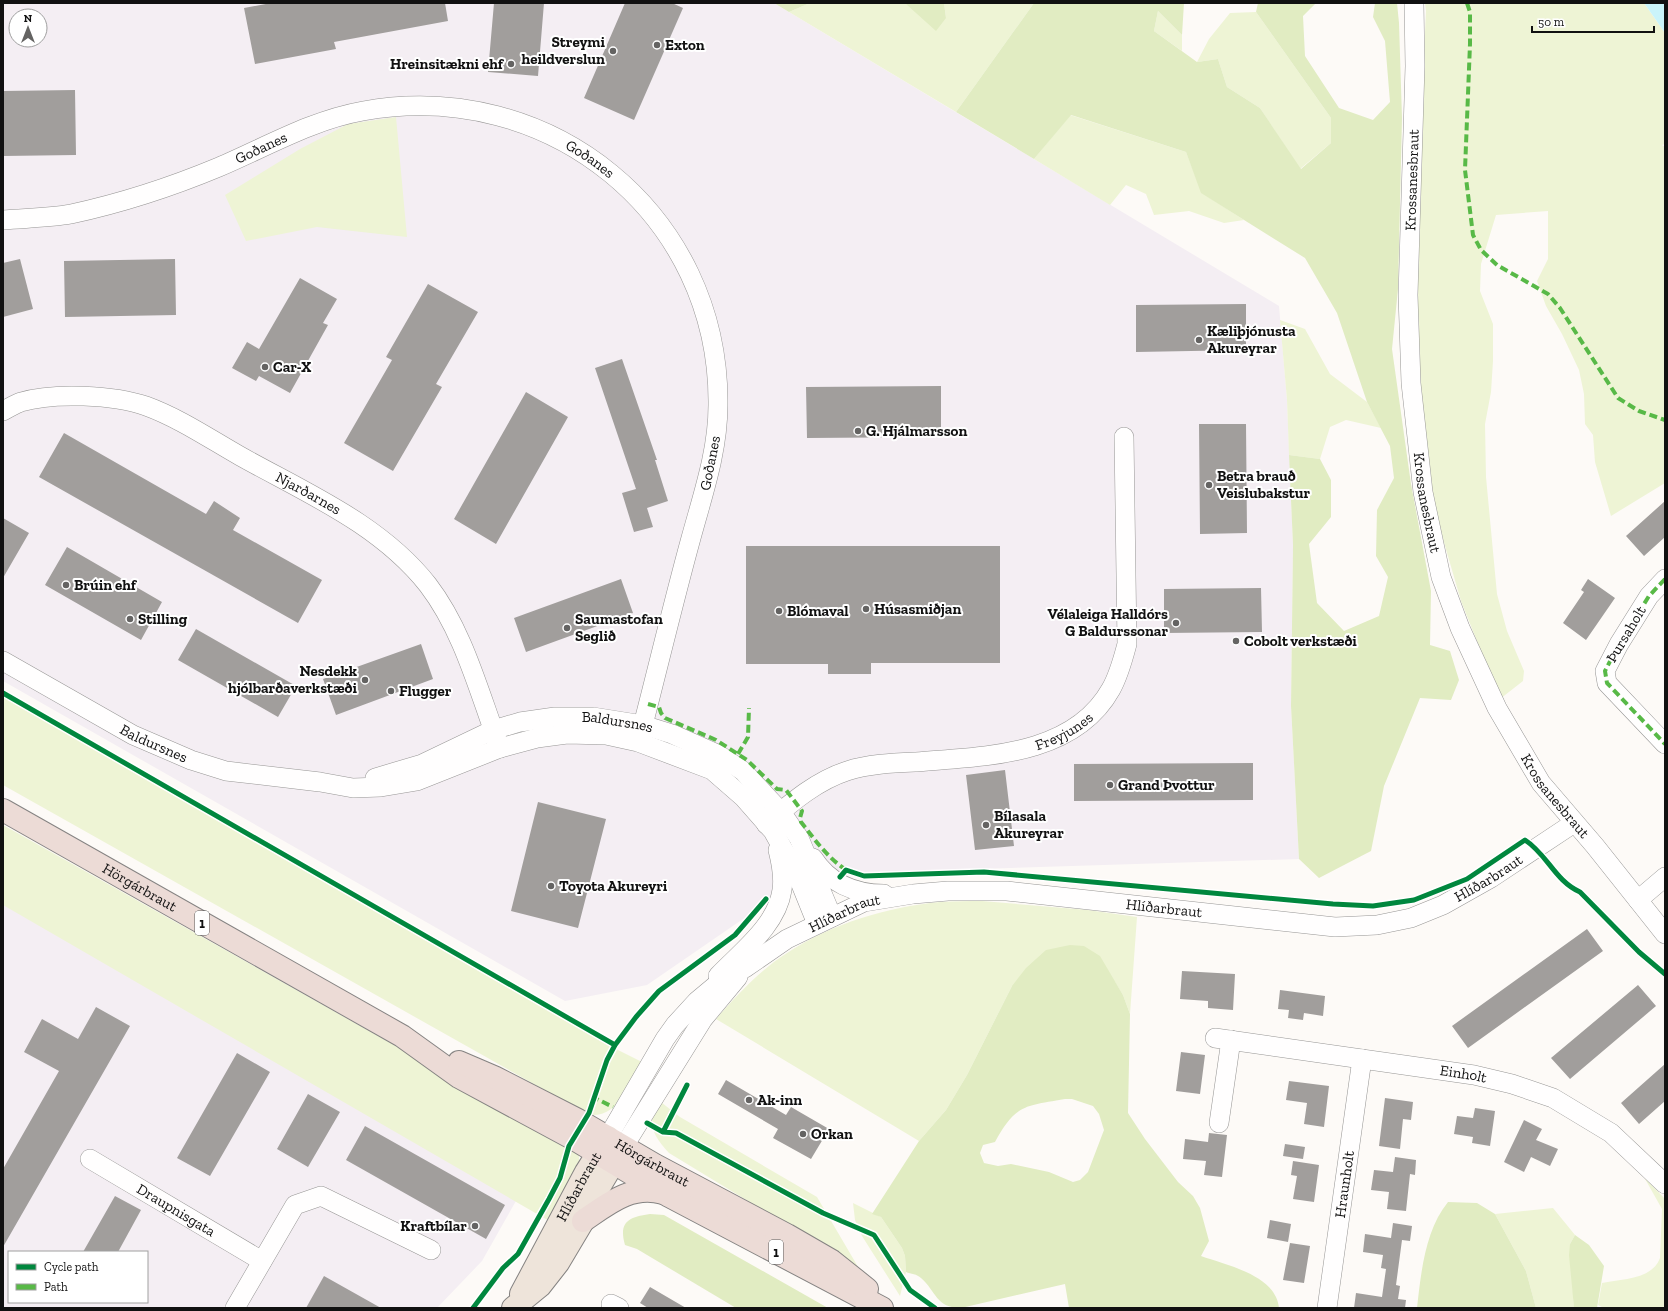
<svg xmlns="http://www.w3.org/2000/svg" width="1668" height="1311" font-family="'Zilla Slab',serif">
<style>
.industrial{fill:#f4eef3;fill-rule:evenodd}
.green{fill:#eef4d5}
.forest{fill:#e1ecc2;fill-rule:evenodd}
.water{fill:#caf4fa}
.building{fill:#a19e9c}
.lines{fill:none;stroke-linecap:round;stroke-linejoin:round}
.minor-casing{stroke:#979695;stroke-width:20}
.major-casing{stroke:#858382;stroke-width:24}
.highway-casing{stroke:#858382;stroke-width:24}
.minor{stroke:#fffefe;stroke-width:19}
.major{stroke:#eee4da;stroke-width:22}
.highway{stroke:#ecdbd6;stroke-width:22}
.quiet{stroke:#58b947;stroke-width:4;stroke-dasharray:8 4;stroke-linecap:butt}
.cycleway-casing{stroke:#fff;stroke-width:8}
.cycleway{stroke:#00873e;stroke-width:5}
.poi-dot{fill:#646362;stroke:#fff;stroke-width:1.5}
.labels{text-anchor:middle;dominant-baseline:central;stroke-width:4;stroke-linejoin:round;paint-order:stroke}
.shield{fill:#fff;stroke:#585858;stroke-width:1}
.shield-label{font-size:14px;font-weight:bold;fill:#111}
.poi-label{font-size:15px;font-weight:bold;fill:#111;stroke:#fff;text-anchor:start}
.street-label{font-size:15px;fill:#111;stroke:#fff}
</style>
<rect width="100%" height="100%" fill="#fdfaf7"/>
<path class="industrial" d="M 3,3 L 774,3 L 1279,306 L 1287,400 L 1293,545 L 1291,706 L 1299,859 L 847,873 L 786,885 L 743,919 L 647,985 L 565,1001 L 3,681 ZM 16,16 L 40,16 L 40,40 L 16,40 Z
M 3,878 L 538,1162 L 482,1261 L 437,1308 L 3,1308 ZM 9,1252 L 147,1252 L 147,1302 L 9,1302 Z"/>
<path class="green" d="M 810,3 L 903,3 L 946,18 L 944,3 L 1034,3 L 956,112 L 789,12 Z
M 1425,3 L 1644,3 L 1665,33 L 1665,144 L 1662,145 L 1665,147 L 1665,483 L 1611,516 L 1595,462 L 1593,435 L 1585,424 L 1584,394 L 1579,370 L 1562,334 L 1546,306 L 1537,281 L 1548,259 L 1548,211 L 1496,215 L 1481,264 L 1480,291 L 1493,324 L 1493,361 L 1491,392 L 1485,424 L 1486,477 L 1497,594 L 1507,631 L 1524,671 L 1523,681 L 1500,699 L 1461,601 L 1432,501 L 1418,376 L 1415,247 L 1426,11 Z
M 1158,11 L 1182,35 L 1182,51 L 1154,31 Z
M 1256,12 L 1331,118 L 1331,143 L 1300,169 L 1260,108 L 1227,87 L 1218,59 L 1197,62 L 1209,39 L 1230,13 Z
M 1070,115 L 1186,152 L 1202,193 L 1244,220 L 1224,223 L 1189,211 L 1154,215 L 1146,194 L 1126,185 L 1110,205 L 1034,159 Z
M 396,117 L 407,237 L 317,227 L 246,241 L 225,195 L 300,149 L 348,124 Z
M 1280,320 L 1305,329 L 1330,374 L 1367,402 L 1381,428 L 1346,420 L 1330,427 L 1320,459 L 1289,455 L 1287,400 Z
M 3,697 L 608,1045 L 642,1062 C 629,1084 619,1118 589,1115 L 3,785 Z
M 3,825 L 561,1139 C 566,1143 574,1148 578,1154 C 585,1165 557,1209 551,1222 L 3,905 Z
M 982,901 L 1088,910 L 1137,917 L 1130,1014 L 1123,995 L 1115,982 L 1012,986 L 967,1075 L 946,1110 L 919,1141 L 716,1019 C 737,995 760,970 787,953 C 831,924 887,907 940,902 C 954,901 968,901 982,901 Z
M 657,1099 L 680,1117 L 817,1197 L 864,1277 L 799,1232 L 669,1153 C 651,1134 648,1123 657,1099 Z
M 1644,1177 L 1665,1199 L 1665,1308 L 1604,1308 L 1598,1305 L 1602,1283 C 1621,1279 1652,1280 1660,1258 L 1662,1209 Z
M 853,1203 L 881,1217 L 902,1248 L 905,1256 L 906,1272 L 900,1296 L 862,1236 L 855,1220 Z
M 1553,1208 L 1575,1235 L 1570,1244 L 1574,1308 L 1536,1308 L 1526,1271 L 1495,1214 Z"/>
<path class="forest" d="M 774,3 L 810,3 L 789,12 Z
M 903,3 L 944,3 L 946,18 L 936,31 L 906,4 Z
M 1034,3 L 1184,3 L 1182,35 L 1158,11 L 1154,31 L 1197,62 L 1218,59 L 1227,87 L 1260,108 L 1301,169 L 1331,143 L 1331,118 L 1256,12 L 1258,3 L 1316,3 L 1303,16 L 1305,56 L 1339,108 L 1373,120 L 1390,102 L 1385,41 L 1373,17 L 1375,3 L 1397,3 L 1399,23 L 1402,118 L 1398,289 L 1392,349 L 1411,484 L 1431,591 L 1430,645 L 1450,651 L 1459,680 L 1451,700 L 1420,698 L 1384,786 L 1371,851 L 1319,878 L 1299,859 L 1291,706 L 1293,545 L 1289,455 L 1320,459 L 1331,480 L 1331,517 L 1309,544 L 1317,603 L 1344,631 L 1379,616 L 1388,577 L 1376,556 L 1377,510 L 1394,478 L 1390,446 L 1367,402 L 1337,313 L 1305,258 L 1201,193 L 1186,152 L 1071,115 L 1034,159 L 956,112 Z
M 1070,945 L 1084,946 L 1100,956 L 1123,995 L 1130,1014 L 1128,1113 L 1145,1139 L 1178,1182 L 1193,1196 L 1200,1208 L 1209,1241 L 1201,1256 C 1226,1265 1276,1275 1279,1308 L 1069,1308 L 1065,1284 L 961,1308 C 936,1308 936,1291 921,1278 C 917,1274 911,1274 906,1272 L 905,1256 L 902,1248 L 881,1217 L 872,1214 L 919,1141 L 946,1110 L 967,1075 L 1012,986 L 1026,968 L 1046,950 ZM 1065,1099 L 1072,1099 L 1093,1106 L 1099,1114 L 1104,1130 L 1088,1172 L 1080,1180 L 1073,1182 L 1049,1172 L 1011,1164 L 998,1166 L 984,1163 L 980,1153 L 983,1145 L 995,1142 C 1016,1104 1025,1106 1065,1099 Z
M 1448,1202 L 1477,1203 L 1495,1214 L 1526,1271 L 1536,1308 L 1417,1308 C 1421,1273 1425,1230 1448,1202 Z
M 650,1214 L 664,1215 L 828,1308 L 736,1308 L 637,1249 L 625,1245 C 618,1221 630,1217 650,1214 Z
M 1575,1235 L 1589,1245 L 1604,1266 L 1597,1308 L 1574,1308 L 1569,1255 L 1570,1244 Z"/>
<path class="water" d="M 1644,3 L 1665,3 L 1665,33 Z"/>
<path class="building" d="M 271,3 L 445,3 L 448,21 L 334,42 L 336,49 L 255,64 L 244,8 Z
M 494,3 L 544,3 L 538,76 L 488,72 Z
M 625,3 L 672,3 L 683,8 L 634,120 L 584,98 Z
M 75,90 L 76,155 L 3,156 L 3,91 Z
M 20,259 L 33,309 L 3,317 L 3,263 Z
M 175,259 L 176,315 L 65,317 L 64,261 Z
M 300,278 L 337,299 L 323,323 L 328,325 L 290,393 L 259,376 L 256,381 L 232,368 L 247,342 L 259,349 Z
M 428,284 L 478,312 L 436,384 L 442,387 L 393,471 L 344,443 L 392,360 L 386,357 Z
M 1246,304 L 1246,350 L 1136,352 L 1136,305 Z
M 622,359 L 657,460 L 655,460 L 668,501 L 647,508 L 653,527 L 634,532 L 622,493 L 636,489 L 595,368 Z
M 941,386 L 941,437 L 807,438 L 806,387 Z
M 526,392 L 568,417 L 496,544 L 454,519 Z
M 1199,424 L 1246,424 L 1247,533 L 1200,534 Z
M 64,433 L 206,514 L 214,501 L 240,518 L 233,530 L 322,580 L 298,623 L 39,477 Z
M 1665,501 L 1665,537 L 1644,556 L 1626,536 Z
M 3,518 L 29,533 L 3,578 Z
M 746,546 L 1000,546 L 1000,663 L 871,663 L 871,674 L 828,674 L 828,664 L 746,664 Z
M 67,547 L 162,602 L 141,640 L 45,585 Z
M 621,579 L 633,613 L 526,652 L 514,618 Z
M 1588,579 L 1615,598 L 1586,640 L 1563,623 L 1584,592 L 1581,590 Z
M 1261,588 L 1262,632 L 1164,633 L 1164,589 Z
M 196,629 L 296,686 L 278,717 L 178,660 Z
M 421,644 L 433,679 L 336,715 L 323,679 Z
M 1253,763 L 1253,800 L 1074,801 L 1074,764 Z
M 1005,770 L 1014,846 L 975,850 L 966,775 Z
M 538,802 L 606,819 L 578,928 L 511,911 Z
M 1587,929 L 1603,951 L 1468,1048 L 1452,1026 Z
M 1182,971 L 1235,974 L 1233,1010 L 1208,1008 L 1208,1001 L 1180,999 Z
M 1638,985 L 1656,1006 L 1570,1079 L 1551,1058 Z
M 1280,990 L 1325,996 L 1323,1016 L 1304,1013 L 1303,1020 L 1288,1018 L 1289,1010 L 1278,1009 Z
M 96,1007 L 130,1026 L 3,1247 L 3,1169 L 59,1071 L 24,1052 L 42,1019 L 78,1039 Z
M 1181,1052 L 1205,1055 L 1200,1094 L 1176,1091 Z
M 237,1053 L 270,1072 L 210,1176 L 177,1158 Z
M 1665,1064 L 1665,1101 L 1639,1124 L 1621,1103 Z
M 726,1080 L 786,1115 L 791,1107 L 829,1129 L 811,1159 L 773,1138 L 778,1129 L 718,1094 Z
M 1289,1081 L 1329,1086 L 1324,1127 L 1304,1124 L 1307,1103 L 1286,1100 Z
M 308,1094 L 340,1112 L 308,1167 L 277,1149 Z
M 1385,1098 L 1413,1102 L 1411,1120 L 1403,1119 L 1400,1149 L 1379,1146 Z
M 1475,1108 L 1495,1111 L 1490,1146 L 1472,1143 L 1473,1137 L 1454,1134 L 1457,1116 L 1473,1118 Z
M 1524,1120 L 1542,1129 L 1536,1140 L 1558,1149 L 1550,1166 L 1531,1157 L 1524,1172 L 1504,1162 Z
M 365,1126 L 505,1205 L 486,1239 L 346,1160 Z
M 1209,1133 L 1227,1135 L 1222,1177 L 1204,1175 L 1206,1161 L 1183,1159 L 1185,1139 L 1208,1142 Z
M 1285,1144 L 1305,1147 L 1303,1159 L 1283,1156 Z
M 1395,1157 L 1416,1160 L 1415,1175 L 1410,1174 L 1406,1211 L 1387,1209 L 1389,1192 L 1371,1190 L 1374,1170 L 1393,1172 Z
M 1293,1161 L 1319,1165 L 1314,1202 L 1293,1199 L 1297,1176 L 1291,1175 Z
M 115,1196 L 141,1210 L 118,1252 L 83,1252 Z
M 1270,1220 L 1291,1224 L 1288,1242 L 1267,1238 Z
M 1393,1223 L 1412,1226 L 1410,1241 L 1402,1240 L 1396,1285 L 1400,1286 L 1398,1299 L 1406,1300 L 1405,1308 L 1354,1308 L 1356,1293 L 1382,1297 L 1386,1269 L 1381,1268 L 1383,1255 L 1363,1252 L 1365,1234 L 1391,1238 Z
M 1290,1243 L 1310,1246 L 1304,1283 L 1283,1280 Z
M 324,1276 L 381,1308 L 306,1308 Z
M 650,1287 L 686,1308 L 648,1308 L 640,1303 Z"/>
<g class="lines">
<defs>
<g id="minor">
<path id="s1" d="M 1414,3 L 1415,66 L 1408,295 L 1411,383 L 1423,492 L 1441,577 L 1460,628 L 1497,708 L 1541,783 L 1595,846 L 1665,934"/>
<path id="s2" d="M 3,220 C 25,218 49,218 71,214 C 122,203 171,187 219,167 C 266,147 312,120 363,111 C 549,77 720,214 718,405 C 718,451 703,494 691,538 C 674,600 659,663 643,725"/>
<path id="s3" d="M 3,411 C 9,408 15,404 21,402 C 54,392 114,395 146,406 C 179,418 210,439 240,456 C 306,493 380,524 428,585 C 464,632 479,693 500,748"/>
<path d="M 1665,579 L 1649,596 L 1619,644 L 1605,671 L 1607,683 L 1665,744"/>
<path id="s4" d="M 3,661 L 133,735 L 191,760 L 226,771 L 320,782 L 353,788 L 381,787 L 417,781 L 500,748 L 537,738 L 567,734 L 606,735 L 638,742 L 712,770 L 743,797 L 773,831 L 796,872 L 817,924"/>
<path id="s5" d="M 375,778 L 422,764 L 493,730 L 520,722 L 555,717 L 593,717 L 643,725 L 672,734 L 719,755 L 743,771 L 781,812 L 799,838 L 832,917"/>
<path id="s6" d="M 766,824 C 791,803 816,781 847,771 C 868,764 893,763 916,762 C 983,756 1073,757 1111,689 C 1119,675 1123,659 1127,644 L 1124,437"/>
<path d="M 813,858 C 829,883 855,894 884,894"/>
<path d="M 1638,900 L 1665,877"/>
<path d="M 718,976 C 742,951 777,925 782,890 C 784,877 781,862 778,850"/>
<path id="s7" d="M 1215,1038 L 1474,1075 L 1512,1084 L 1553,1098 L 1611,1133 L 1665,1184"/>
<path d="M 1219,1123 L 1231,1040"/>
<path id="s8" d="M 608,1137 L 665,1039 L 675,1025 L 697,1001 L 721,981 L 745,968 L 787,939 L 864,902 L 913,894 L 948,891 L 1007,891 L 1335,927 L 1377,925 L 1411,918 L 1443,905 L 1491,878 L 1574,823"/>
<path d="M 624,1146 L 703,1019 L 738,977"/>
<path id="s9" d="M 90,1159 L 262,1261"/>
<path d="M 611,1304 L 619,1308"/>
<path d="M 235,1308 L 295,1205 L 321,1196 L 431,1250"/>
<path id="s10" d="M 1327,1308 L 1362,1059"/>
</g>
<g id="major">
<path id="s11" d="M 521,1294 L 586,1172 L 608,1137"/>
<path d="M 513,1308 L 540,1286 L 558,1263 L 583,1221 L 595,1194 L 623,1147"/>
</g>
<g id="highway">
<path id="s12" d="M 3,810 L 402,1036 L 459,1077 L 574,1139 L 669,1196 L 882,1308"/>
<path id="s13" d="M 459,1062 L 494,1077 L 578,1120 L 655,1165 L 787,1235 L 832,1261 L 867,1289"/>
<path d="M 583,1221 C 608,1204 631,1184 663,1193"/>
</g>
</defs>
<use href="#minor" class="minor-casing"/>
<use href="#major" class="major-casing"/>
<use href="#highway" class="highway-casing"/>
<use href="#minor" class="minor"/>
<use href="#major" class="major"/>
<use href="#highway" class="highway"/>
<path class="quiet" d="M 1467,3 L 1470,12 L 1470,44 L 1465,170 L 1473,235 L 1481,250 L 1497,265 L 1548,294 L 1560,308 L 1618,398 L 1639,411 L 1665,420
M 1665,579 L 1649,596 L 1619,644 L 1605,671 L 1607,683 L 1665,744
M 648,704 L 659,707 L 661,713 L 665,718 L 716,740 L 747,760 L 777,789 L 786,790 L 802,811 L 800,818 L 801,822 C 815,840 827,857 846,870
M 738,754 L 748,737 L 749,708
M 596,1094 L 595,1098 L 613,1107"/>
<defs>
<path id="cycleway" d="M 3,693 L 615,1045
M 840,877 L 846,870 L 864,876 L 984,872 L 1333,904 L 1373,906 L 1414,900 L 1467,879 L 1525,840 C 1547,854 1555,881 1580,892 L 1639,952 L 1665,974
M 647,1123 L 663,1132 L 676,1133 L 823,1213 L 874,1235 L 910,1290 L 935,1308
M 663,1132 L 687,1085
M 473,1308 L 503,1268 L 518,1254 L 549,1199 L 560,1178 L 569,1146 L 589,1113 L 607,1060 L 615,1045 L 636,1017 L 659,991 L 735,935 L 766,899"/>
</defs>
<use href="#cycleway" class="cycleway-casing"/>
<use href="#cycleway" class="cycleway"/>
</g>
<g class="poi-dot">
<circle cx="657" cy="45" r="4"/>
<circle cx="613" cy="51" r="4"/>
<circle cx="511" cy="64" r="4"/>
<circle cx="1199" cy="340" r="4"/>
<circle cx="265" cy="367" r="4"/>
<circle cx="858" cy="431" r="4"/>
<circle cx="1209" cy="485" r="4"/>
<circle cx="66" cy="585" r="4"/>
<circle cx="866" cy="609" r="4"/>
<circle cx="779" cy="611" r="4"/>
<circle cx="130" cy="619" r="4"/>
<circle cx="1176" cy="623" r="4"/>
<circle cx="567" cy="628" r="4"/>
<circle cx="1236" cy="641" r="4"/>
<circle cx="365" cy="680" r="4"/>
<circle cx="391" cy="691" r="4"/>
<circle cx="1110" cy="785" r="4"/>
<circle cx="986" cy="825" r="4"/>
<circle cx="551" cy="886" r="4"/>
<circle cx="749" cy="1100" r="4"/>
<circle cx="803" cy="1134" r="4"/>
<circle cx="475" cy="1226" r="4"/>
</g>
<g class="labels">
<g class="shield">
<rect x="195" y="911" width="14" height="24" rx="3"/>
<rect x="769" y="1240" width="14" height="24" rx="3"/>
</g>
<g class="shield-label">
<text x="202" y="923">1</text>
<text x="776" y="1252">1</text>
</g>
<g class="poi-label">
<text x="605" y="42" text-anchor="end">Streymi<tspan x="605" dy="17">heildverslun</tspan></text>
<text x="665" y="45">Exton</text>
<text x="503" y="64" text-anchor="end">Hreinsitækni ehf</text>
<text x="1207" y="331">Kæliþjónusta<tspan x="1207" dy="17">Akureyrar</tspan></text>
<text x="273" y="367">Car-X</text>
<text x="866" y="431">G. Hjálmarsson</text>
<text x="1217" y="476">Betra brauð<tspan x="1217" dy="17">Veislubakstur</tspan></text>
<text x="74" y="585">Brúin ehf</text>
<text x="874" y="609">Húsasmiðjan</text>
<text x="787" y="611">Blómaval</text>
<text x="1168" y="614" text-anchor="end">Vélaleiga Halldórs<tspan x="1168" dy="17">G Baldurssonar</tspan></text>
<text x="138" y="619">Stilling</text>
<text x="575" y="619">Saumastofan<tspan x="575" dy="17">Seglið</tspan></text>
<text x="1244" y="641">Cobolt verkstæði</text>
<text x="357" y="671" text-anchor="end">Nesdekk<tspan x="357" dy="17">hjólbarðaverkstæði</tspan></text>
<text x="399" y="691">Flugger</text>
<text x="1118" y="785">Grand Þvottur</text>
<text x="994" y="816">Bílasala<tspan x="994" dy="17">Akureyrar</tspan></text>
<text x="559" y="886">Toyota Akureyri</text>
<text x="757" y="1100">Ak-inn</text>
<text x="811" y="1134">Orkan</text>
<text x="467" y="1226" text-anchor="end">Kraftbílar</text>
</g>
<g class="street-label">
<text stroke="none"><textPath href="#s2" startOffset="270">Goðanes</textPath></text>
<text stroke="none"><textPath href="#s2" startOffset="617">Goðanes</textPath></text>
<text transform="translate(1412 180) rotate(-88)">Krossanesbraut</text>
<text transform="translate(710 463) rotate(-79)">Goðanes</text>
<text stroke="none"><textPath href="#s3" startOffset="331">Njarðarnes</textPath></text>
<text stroke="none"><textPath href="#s1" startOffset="501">Krossanesbraut</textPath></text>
<text transform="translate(1626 634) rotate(-59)">Þursaholt</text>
<text stroke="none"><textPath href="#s5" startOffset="254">Baldursnes</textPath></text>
<text stroke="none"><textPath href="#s6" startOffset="320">Freyjunes</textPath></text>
<text stroke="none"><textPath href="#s4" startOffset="172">Baldursnes</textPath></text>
<text stroke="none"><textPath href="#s1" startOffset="825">Krossanesbraut</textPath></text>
<text stroke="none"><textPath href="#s8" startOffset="996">Hlíðarbraut</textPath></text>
<text stroke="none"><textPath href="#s12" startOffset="157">Hörgárbraut</textPath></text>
<text stroke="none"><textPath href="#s8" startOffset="660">Hlíðarbraut</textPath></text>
<text stroke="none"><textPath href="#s8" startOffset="336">Hlíðarbraut</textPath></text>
<text stroke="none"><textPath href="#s7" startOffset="251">Einholt</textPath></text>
<text stroke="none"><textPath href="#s13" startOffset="218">Hörgárbraut</textPath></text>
<text stroke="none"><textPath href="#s10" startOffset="125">Hraunholt</textPath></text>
<text stroke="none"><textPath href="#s11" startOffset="122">Hlíðarbraut</textPath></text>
<text stroke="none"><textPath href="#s9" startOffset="100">Draupnisgata</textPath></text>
</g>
</g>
<rect width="1668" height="1311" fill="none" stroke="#111111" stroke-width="8"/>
<rect x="8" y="1251" width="140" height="52" fill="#ffffff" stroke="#a0a0a0"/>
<rect x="16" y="1264" width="20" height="6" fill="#00873e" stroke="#a0a0a0"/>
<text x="44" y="1271" font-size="12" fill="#111111">Cycle path</text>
<rect x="16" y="1284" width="20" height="6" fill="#58b947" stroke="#a0a0a0"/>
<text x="44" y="1291" font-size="12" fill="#111111">Path</text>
<g transform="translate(28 28)"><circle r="19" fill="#ffffff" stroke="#a0a0a0"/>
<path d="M0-3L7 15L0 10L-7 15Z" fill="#646362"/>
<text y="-6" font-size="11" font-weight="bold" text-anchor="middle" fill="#111111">N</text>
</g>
<path d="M1532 26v6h122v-6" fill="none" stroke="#111111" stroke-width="2"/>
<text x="1538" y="26" font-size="12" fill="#111111" stroke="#ffffff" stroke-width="3" paint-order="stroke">50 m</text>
</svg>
